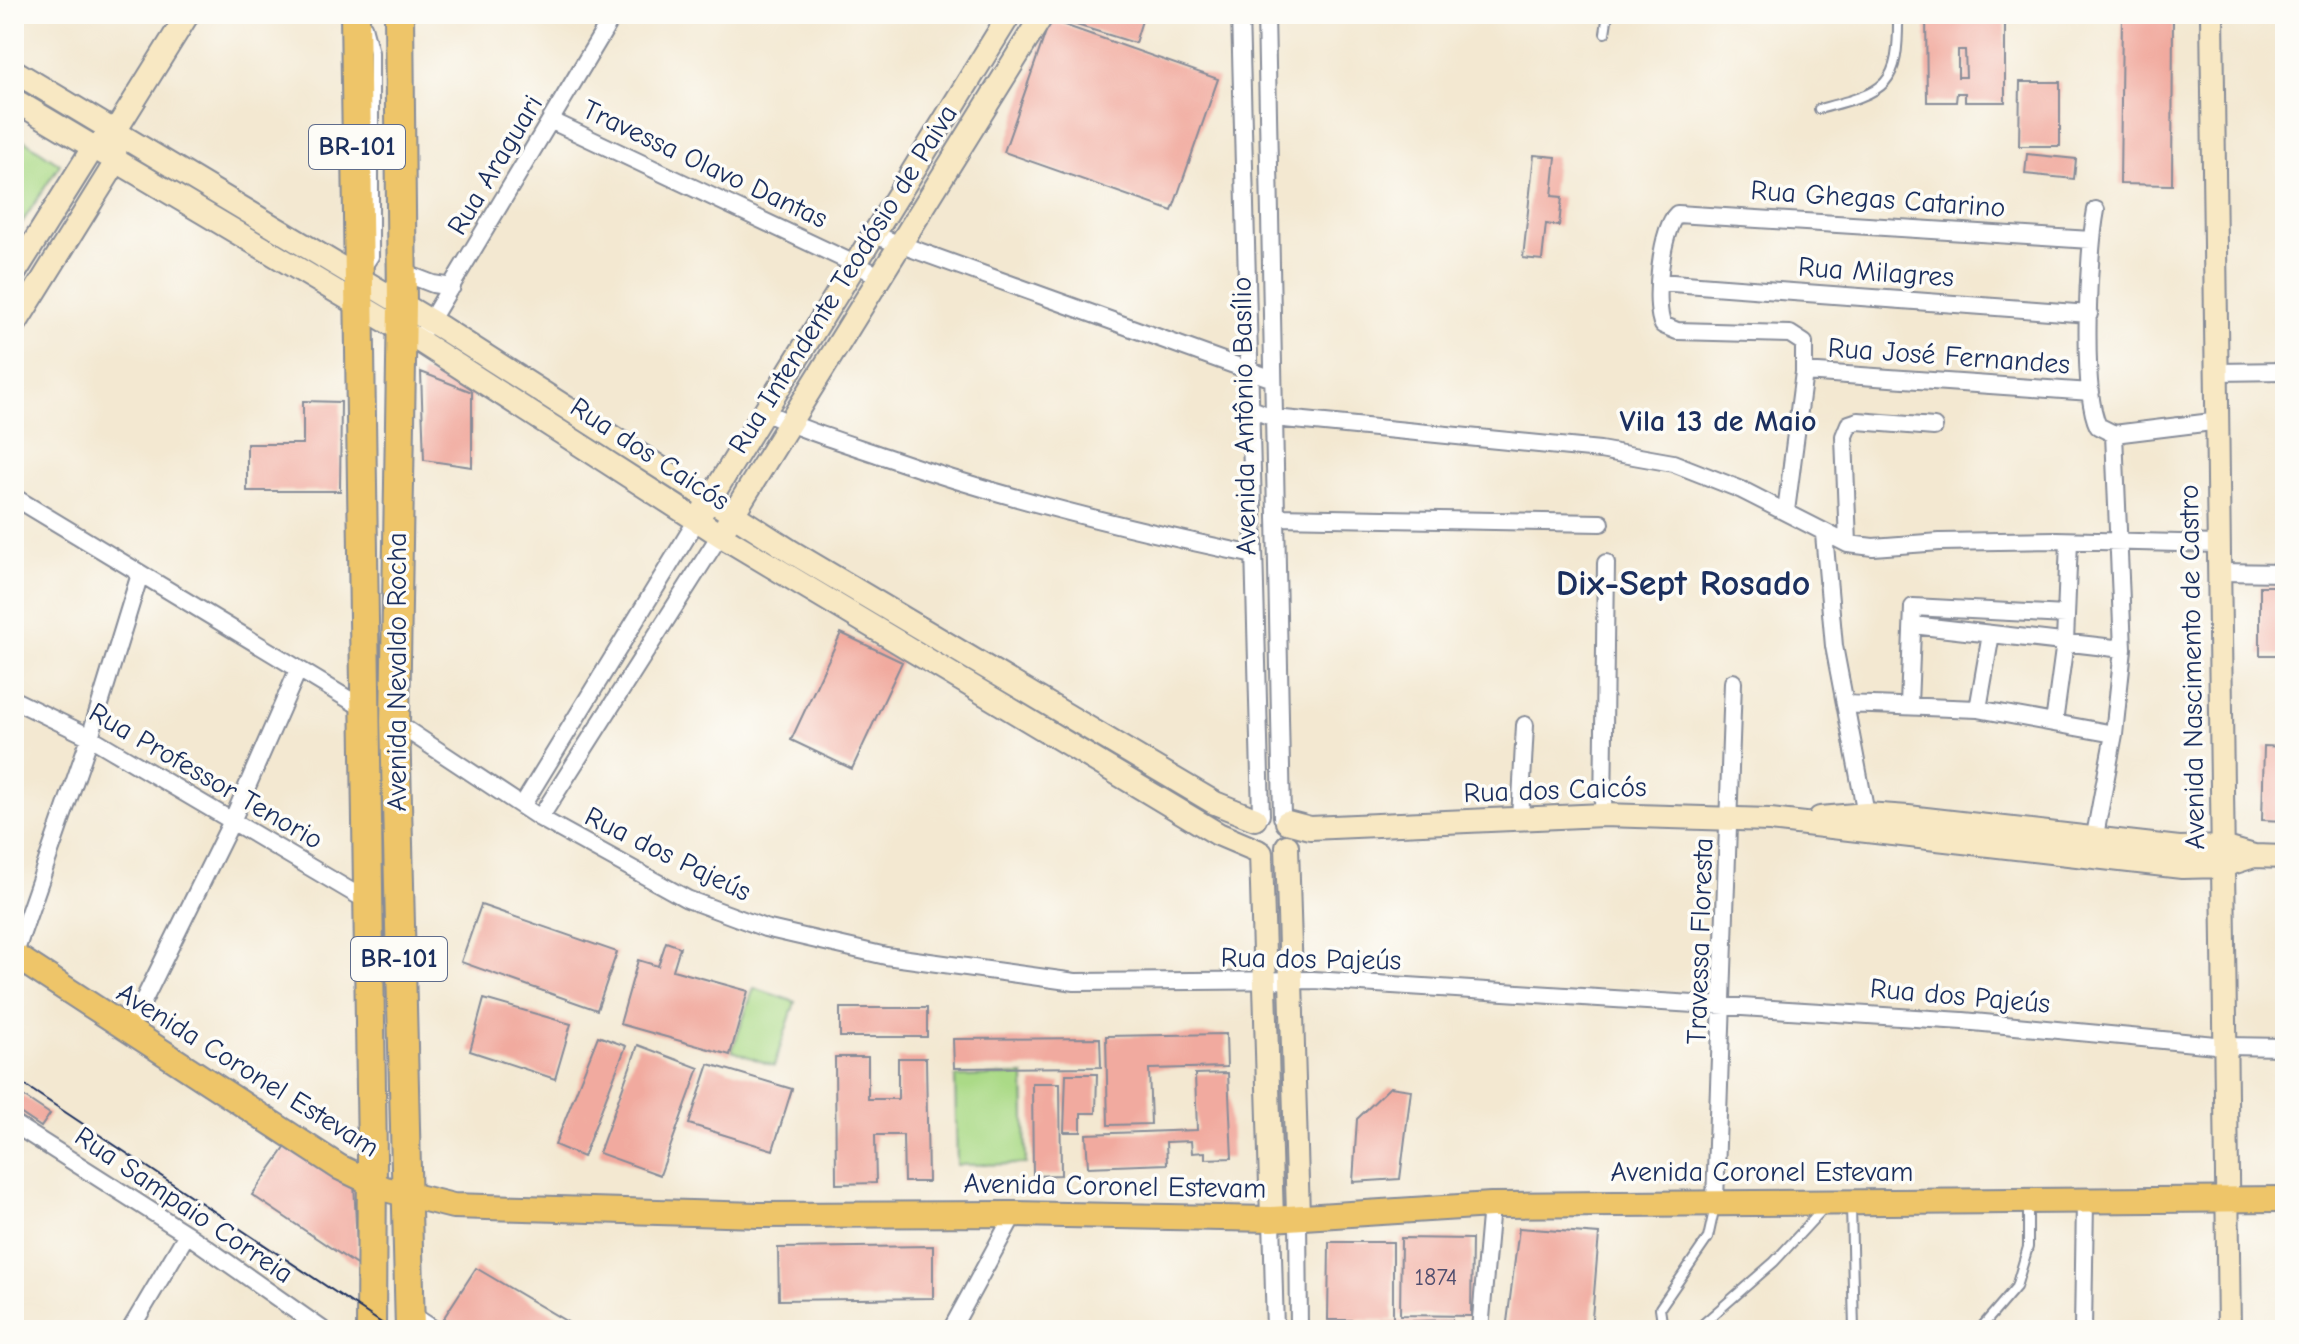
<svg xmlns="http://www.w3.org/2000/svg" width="2299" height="1344" font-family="'Comic Neue',sans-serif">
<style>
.green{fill:#abda87;stroke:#638472;stroke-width:2}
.building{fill:#f1aa9f;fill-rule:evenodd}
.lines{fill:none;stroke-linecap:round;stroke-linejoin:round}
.lane-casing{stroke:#878c98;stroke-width:12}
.street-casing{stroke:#878c98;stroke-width:20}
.secondary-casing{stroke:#878c98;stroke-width:26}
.primary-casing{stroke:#878c98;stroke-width:28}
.highway-casing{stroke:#878c98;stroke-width:32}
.lane{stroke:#fff;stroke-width:8}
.street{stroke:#fff;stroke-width:16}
.secondary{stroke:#f8e8c3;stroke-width:22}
.primary{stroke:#eec569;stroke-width:24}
.highway{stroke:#eec569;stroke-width:28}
.tram{stroke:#1b2f5e;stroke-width:2}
.labels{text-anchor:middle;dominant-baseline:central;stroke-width:7;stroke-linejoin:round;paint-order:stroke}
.number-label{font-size:24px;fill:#504e6e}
.shield{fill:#fdfcf7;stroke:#5f6c8c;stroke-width:2}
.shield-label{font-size:26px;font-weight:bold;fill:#1b2f5e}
.street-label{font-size:28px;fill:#1b2f5e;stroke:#fdfcf7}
.neighbourhood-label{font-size:30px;font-weight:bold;fill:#1b2f5e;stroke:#fdfcf7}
.district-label{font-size:36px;font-weight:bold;fill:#1b2f5e;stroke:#fdfcf7}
</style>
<rect width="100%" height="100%" fill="#fdfcf7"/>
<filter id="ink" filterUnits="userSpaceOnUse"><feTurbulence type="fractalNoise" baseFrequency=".0125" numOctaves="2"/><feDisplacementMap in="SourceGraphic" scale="16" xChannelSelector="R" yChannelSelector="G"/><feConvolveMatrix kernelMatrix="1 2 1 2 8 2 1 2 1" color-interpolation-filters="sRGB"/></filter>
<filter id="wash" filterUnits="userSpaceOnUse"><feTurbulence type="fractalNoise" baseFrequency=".006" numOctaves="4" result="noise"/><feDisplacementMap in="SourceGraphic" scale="32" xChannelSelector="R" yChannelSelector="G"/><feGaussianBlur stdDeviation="1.8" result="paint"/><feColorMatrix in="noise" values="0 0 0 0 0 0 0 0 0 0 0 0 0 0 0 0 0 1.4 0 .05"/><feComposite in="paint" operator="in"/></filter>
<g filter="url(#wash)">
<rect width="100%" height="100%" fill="#f3e8d1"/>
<path class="green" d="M 15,134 L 60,164 L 14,235 L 14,136 Z
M 754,988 L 795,1002 L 774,1066 L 732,1051 Z
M 1024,1075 L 1026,1164 L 957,1165 L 955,1077 Z"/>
<g id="blocks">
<path class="building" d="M 1073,14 L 1144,14 L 1135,43 L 1070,23 Z
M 1926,14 L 1957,14 L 1957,23 L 1965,23 L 1965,14 L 2005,14 L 2005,102 L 1965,102 L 1965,93 L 1957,93 L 1956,102 L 1927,102 ZM 1958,50 L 1965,50 L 1966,77 L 1958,77 Z
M 2122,14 L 2173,14 L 2172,185 L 2120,184 Z
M 1050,20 L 1218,79 L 1172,211 L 1004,152 Z
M 2020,82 L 2060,82 L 2060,146 L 2019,146 Z
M 2027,154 L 2076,159 L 2074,179 L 2025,174 Z
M 1534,155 L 1556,157 L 1552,196 L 1562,197 L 1559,226 L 1546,224 L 1542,260 L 1523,258 Z
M 421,372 L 472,392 L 472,467 L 424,460 Z
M 303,401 L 341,402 L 340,491 L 247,491 L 247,444 L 303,444 Z
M 2260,586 L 2285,586 L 2285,655 L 2260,655 Z
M 841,633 L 902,662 L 852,769 L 791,740 Z
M 2264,746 L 2285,747 L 2285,821 L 2262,820 Z
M 481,905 L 617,952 L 597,1010 L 461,962 Z
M 666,942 L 680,947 L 673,970 L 748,991 L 730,1055 L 620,1024 L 638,960 L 658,966 Z
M 484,999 L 571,1024 L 555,1079 L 470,1051 Z
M 840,1008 L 927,1008 L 927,1037 L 840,1037 Z
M 1226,1034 L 1227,1067 L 1149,1069 L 1151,1124 L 1108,1125 L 1106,1036 Z
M 598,1036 L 626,1046 L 583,1157 L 555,1145 Z
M 1100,1038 L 1101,1067 L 954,1068 L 953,1039 Z
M 638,1045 L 699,1068 L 660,1175 L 599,1153 Z
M 835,1057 L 868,1057 L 868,1099 L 898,1099 L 898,1058 L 926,1058 L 928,1182 L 904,1182 L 903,1135 L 875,1135 L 876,1183 L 836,1184 Z
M 709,1064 L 792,1089 L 773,1150 L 689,1124 Z
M 1228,1073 L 1232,1158 L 1205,1159 L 1205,1152 L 1192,1153 L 1191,1141 L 1166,1142 L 1167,1164 L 1088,1167 L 1086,1134 L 1197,1130 L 1195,1074 Z
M 1066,1074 L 1097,1074 L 1096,1113 L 1081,1113 L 1081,1132 L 1064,1132 Z
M 1032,1083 L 1060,1083 L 1061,1175 L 1033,1176 Z
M 1390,1087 L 1411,1090 L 1400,1179 L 1353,1182 L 1357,1119 Z
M 14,1090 L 50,1114 L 41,1127 L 14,1109 Z
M 290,1141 L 354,1182 L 358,1266 L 252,1195 Z
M 1519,1228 L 1599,1234 L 1591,1330 L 1506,1330 Z
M 1401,1238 L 1472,1239 L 1471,1316 L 1400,1315 Z
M 1329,1242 L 1393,1242 L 1393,1320 L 1328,1320 Z
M 933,1246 L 933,1298 L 779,1300 L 778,1248 Z
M 476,1268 L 581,1330 L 460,1330 L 443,1319 Z
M 1452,1320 L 1452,1330 L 1350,1330 L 1349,1323 Z"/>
</g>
</g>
<g filter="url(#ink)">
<use href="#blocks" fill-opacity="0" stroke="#878c98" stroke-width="2"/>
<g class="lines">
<defs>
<path id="lane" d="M 367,26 L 374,52 L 374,257 L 368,266
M 1605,33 L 1608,14
M 1819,109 C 1888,91 1899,87 1898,14
M 1851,1206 L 1854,1330
M 1669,1330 L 1662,1322 L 1660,1308 L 1708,1238 L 1715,1206
M 1696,1330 L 1774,1262 L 1824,1208
M 1979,1330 L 2016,1287 L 2028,1247 L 2028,1202"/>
<path id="street" d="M 1240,14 L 1261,815
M 1266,14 L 1282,817
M 552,121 L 880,276
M 2096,210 C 2088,251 2081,391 2098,426 L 2114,434 L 2220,421
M 874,235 L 1273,379
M 402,272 L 433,284 L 452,287
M 1659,282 L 2089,314
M 426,328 L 614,14
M 1804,372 L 2091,392
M 2218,372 L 2285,371
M 1249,408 L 1274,418 L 1600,450 L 1673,463 L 1742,490 L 1848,544 L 1873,547 L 1940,542 L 2056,540 L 2220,544
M 765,412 C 804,431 845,443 886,457 C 1006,499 1129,529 1254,555
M 14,497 L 363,708
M 1786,511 L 1804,372 L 1804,343 L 1790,334 L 1677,331 L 1663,325 C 1653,306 1661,229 1677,214 L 2091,240
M 1276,517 L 1601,523
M 1824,534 L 1834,646 L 1866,814
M 1848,544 L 1844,436 L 1849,424 L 1858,421 L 1934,427
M 2219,572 L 2285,573
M 1913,625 L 2123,649
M 14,700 L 90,737 L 369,902
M 1846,704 L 1978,709 L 2114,734
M 1909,704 L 1913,607 L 2066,615
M 1978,709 L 1991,634
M 395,722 L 540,818 L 687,899 L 765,928 L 886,956 L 1075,982 L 1313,980 L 1963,1021 L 2226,1046 L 2285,1047
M 2054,723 L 2065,642 L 2069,541
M 522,806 L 697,520
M 1603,815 L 1606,563
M 540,818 L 720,535
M 1520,820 L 1525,725
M 2093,846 L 2114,734 L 2123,649 L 2114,434
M 14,956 L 90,737 L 140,574
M 129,1030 L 232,821 L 298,670
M 14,1124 L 187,1234 L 323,1330
M 1715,1201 L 1733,682
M 1298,1215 L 1299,1330
M 1272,1219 L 1275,1330
M 409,1313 L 435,1330
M 130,1330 L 187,1234
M 951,1330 L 1014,1214
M 1480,1330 L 1491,1205
M 2083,1330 L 2085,1201"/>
<path id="secondary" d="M 2212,14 L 2229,1330
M 14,71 L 442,328 L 792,552 L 1215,803 L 1255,819
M 14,100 L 418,340 L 720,535 L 1218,834 L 1258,851
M 14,274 L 93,148 L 114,133 L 188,14
M 14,326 L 116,162 L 115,151
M 704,509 L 1010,14
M 727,524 L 1043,14
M 1820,818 L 1866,814 L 1908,817 L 2179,848 L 2223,847 L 2254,856 L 2285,857
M 1287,822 L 1310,828 L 1603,815 L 1770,820 L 2182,867 L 2223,866 L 2254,856
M 1287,846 L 1298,1215
M 1261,853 L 1272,1219"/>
<path id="primary" d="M 14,955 L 339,1167 L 385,1189 L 453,1206 L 758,1215 L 1014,1214 L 1272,1219 L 1491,1205 L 2285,1199"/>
<path id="highway" d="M 355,14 L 372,1157 L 371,1330
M 399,14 L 402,304 L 395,722 L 410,1330"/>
</defs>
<use href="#lane" class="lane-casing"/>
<use href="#street" class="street-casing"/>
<use href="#secondary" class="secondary-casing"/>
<use href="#primary" class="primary-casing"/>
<use href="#highway" class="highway-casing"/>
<use href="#lane" class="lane"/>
<use href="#street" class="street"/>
<use href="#secondary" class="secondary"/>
<use href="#primary" class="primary"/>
<use href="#highway" class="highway"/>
<path class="tram" d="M 14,1078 L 392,1330"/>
</g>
</g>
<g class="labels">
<g class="number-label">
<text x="1436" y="1277">1874</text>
</g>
<g class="shield">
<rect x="309" y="125" width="96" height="44" rx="6"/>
<rect x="351" y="937" width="96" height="44" rx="6"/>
</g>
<g class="shield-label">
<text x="357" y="147">BR-101</text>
<text x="399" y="959">BR-101</text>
</g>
<g class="street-label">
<text transform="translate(705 164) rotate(25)">Travessa Olavo Dantas</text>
<text transform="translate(495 165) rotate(-59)">Rua Araguari</text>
<text transform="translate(1878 199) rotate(4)">Rua Ghegas Catarino</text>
<text transform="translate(1876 272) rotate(4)">Rua Milagres</text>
<text transform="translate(843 279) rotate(-58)">Rua Intendente Teodósio de Paiva</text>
<text transform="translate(1949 356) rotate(4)">Rua José Fernandes</text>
<text transform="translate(1244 416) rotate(-91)">Avenida Antônio Basílio</text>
<text transform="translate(650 454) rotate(33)">Rua dos Caicós</text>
<text transform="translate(2192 667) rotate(-91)">Avenida Nascimento de Castro</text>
<text transform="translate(397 672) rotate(-90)">Avenida Nevaldo Rocha</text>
<text transform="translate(206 776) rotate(30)">Rua Professor Tenorio</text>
<text transform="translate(1555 790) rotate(-2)">Rua dos Caicós</text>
<text transform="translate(668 854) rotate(26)">Rua dos Pajeús</text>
<text transform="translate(1700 941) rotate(-88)">Travessa Floresta</text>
<text transform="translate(1311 959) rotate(1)">Rua dos Pajeús</text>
<text transform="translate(1960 996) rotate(5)">Rua dos Pajeús</text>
<text transform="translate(248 1070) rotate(32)">Avenida Coronel Estevam</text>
<text x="1762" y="1172">Avenida Coronel Estevam</text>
<text transform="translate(1115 1186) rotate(1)">Avenida Coronel Estevam</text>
<text transform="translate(184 1205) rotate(34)">Rua Sampaio Correia</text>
</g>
<g class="neighbourhood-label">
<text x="1718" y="421">Vila 13 de Maio</text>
</g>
<g class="district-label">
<text x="1683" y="583">Dix-Sept Rosado</text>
</g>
</g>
<rect width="2299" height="1344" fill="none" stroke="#fdfcf7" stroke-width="48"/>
</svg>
